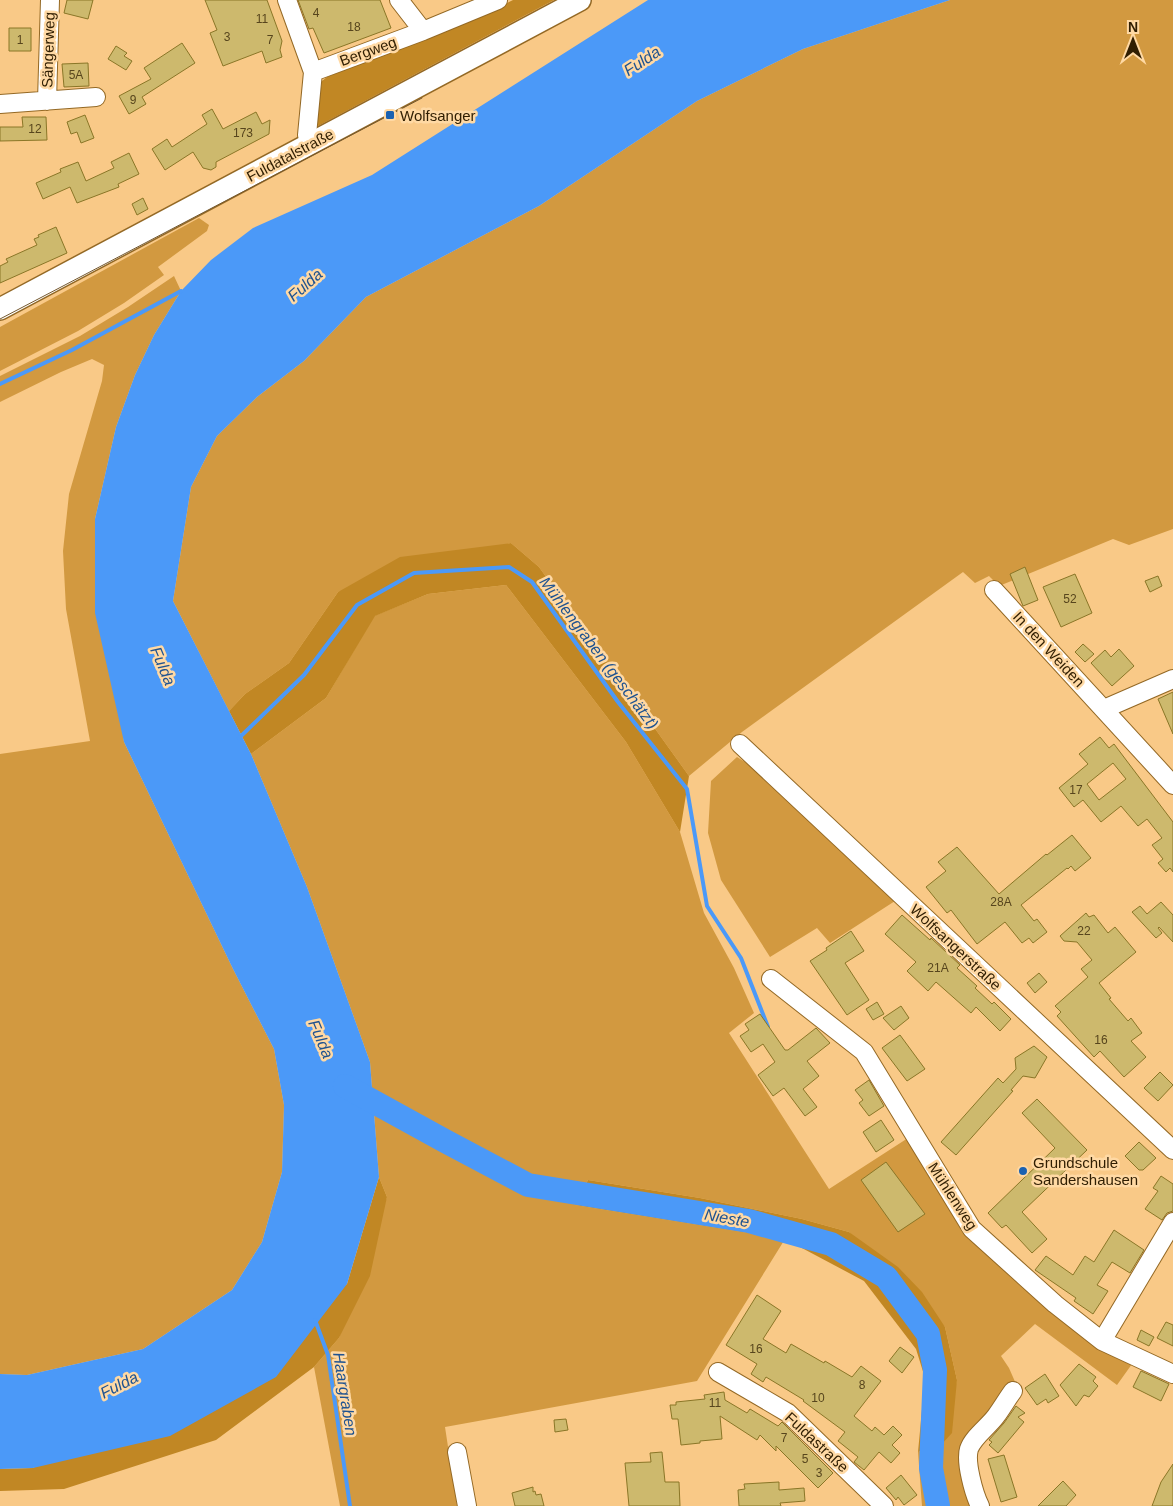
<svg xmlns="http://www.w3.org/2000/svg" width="1173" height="1506" font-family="Helvetica,sans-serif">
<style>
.green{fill:#d29940}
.forest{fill:#c18724}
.water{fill:#4b99f8}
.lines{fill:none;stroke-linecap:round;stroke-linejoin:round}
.stream{stroke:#4b99f8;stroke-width:4}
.river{stroke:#4b99f8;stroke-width:24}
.building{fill:#cdb96d;stroke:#8a7627;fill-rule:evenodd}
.minor-casing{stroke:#946925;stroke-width:20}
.major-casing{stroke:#946925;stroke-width:24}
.minor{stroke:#fff;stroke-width:18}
.major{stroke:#fff;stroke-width:21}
.tram{stroke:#74582f;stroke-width:1}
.poi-dot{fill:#1b61b1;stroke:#ffd9a4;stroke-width:2}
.labels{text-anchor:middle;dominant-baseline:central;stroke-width:5;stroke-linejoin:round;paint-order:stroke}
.number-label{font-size:12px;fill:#57451d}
.street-label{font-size:15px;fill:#301e02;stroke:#ffd9a4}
.poi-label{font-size:15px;fill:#301e02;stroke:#ffd9a4;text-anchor:start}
.water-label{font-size:16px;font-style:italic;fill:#205390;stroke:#ffd9a4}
</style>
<rect width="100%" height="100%" fill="#f9c987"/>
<path class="green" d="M 950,0 L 1173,0 L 1173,529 L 1129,545 L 1113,539 L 999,586 L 989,576 L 975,583 L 963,572 L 742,732 L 689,776 L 539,567 L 511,543 L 338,592 L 289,663 L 245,694 L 229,711 L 173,601 L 191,487 L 217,436 L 257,397 L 304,361 L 366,297 L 539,206 L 697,101 L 803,49 Z
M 199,218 L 209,225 L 207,231 L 158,267 L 164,275 L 124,303 L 78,331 L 0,371 L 0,327 Z
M 174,276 L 181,291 L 154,335 L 135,375 L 116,427 L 95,519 L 124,742 L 233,969 L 274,1049 L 284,1105 L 282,1172 L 262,1242 L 232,1290 L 143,1349 L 27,1375 L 0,1374 L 0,754 L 90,741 L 66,609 L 63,551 L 69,494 L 102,381 L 104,365 L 92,359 L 61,372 L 0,402 L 0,376 L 80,336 L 128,307 Z
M 506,585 L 626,742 L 680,832 L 704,913 L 734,968 L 754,1013 L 729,1033 L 829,1189 L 908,1138 L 1043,1304 L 1079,1335 L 1100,1349 L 1132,1364 L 1117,1385 L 1035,1324 L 1001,1356 L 1009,1368 L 1016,1384 L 974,1430 L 973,1506 L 922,1506 L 918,1452 L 941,1445 L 957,1380 L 945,1327 L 849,1232 L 802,1219 L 700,1198 L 588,1180 L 575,1205 L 785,1239 L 697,1381 L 445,1427 L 457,1506 L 340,1506 L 314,1367 L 339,1338 L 387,1197 L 379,1177 L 370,1062 L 307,887 L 251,754 L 326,698 L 374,616 L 428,594 Z
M 737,757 L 748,764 L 895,901 L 830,943 L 817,928 L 770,957 L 721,880 L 708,833 L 711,781 Z"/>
<path class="forest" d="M 513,0 L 554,0 L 318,126 L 316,123 L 322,81 L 327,77 L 492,11 Z
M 511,543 L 539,567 L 689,776 L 680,832 L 626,742 L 506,585 L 428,594 L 375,616 L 326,698 L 251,754 L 229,711 L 245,694 L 289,663 L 338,592 L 400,557 Z
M 379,1177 L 387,1197 L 370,1276 L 339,1338 L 314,1367 L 216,1440 L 64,1489 L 0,1491 L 0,1469 L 33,1468 L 347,1284 Z
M 588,1180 L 700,1198 L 802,1219 L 849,1232 L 898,1267 L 922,1292 L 945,1327 L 957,1380 L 952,1433 L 941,1445 L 918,1452 L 925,1378 L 916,1349 L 864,1281 L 785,1239 L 575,1205 Z"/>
<path class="water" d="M 648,0 L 950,0 L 803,49 L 697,101 L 539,206 L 366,297 L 304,361 L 257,397 L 217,436 L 191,487 L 173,601 L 251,754 L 307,887 L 370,1062 L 379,1177 L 347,1284 L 276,1377 L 170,1436 L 33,1468 L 0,1469 L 0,1374 L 27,1375 L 143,1349 L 232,1290 L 262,1242 L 282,1172 L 284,1105 L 274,1049 L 233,969 L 124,742 L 95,613 L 95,519 L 116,427 L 135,375 L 154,335 L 181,291 L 211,260 L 253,228 L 372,175 Z"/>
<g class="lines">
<path class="stream" d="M 0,384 L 72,350 L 181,291
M 239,738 L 304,675 L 357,605 L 414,573 L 509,567 L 532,582 L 618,702 L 687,789 L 707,906 L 741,958 L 768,1027
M 315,1320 L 328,1355 L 350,1506"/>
<path class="river" d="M 345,1086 L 445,1141 L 528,1185 L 749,1221 L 831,1244 L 886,1277 L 928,1334 L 935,1370 L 931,1468 L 938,1506"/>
</g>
<path class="building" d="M 67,0 L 93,0 L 88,19 L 64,13 Z
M 205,0 L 267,0 L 282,41 L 280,50 L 282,57 L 266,63 L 262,51 L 223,66 L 210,33 L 217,30 Z
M 298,0 L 380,0 L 391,28 L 324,53 L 313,28 L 309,29 Z
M 9,28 L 31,28 L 31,51 L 9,51 Z
M 182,43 L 195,63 L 142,97 L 146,104 L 129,114 L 119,96 L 151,79 L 144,68 Z
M 116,46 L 127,53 L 124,56 L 132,61 L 126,70 L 108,59 Z
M 88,63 L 89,86 L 64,87 L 62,64 Z
M 212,109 L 223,129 L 256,112 L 262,124 L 270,120 L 269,134 L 216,162 L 216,167 L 211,170 L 203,168 L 193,152 L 165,170 L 152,149 L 167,139 L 172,147 L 207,124 L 202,115 Z
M 85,115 L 94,138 L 81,143 L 77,132 L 71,134 L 67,122 Z
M 22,117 L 46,117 L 47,140 L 0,141 L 0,127 L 23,127 Z
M 129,153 L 139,174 L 118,184 L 119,187 L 77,203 L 70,187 L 43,199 L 36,183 L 61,172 L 60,169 L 78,162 L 86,181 L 114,168 L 111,162 Z
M 143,198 L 148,209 L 137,215 L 132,204 Z
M 56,227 L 67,253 L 0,283 L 0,266 L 8,262 L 6,259 L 37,245 L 34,239 L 39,237 L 38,235 Z
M 1025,567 L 1038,600 L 1023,606 L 1010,574 Z
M 1075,574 L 1092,613 L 1061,627 L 1043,587 Z
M 1158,576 L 1162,586 L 1150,592 L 1145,581 Z
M 1083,644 L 1094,654 L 1085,662 L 1075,652 Z
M 1119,649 L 1134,666 L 1112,686 L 1091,663 L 1105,650 L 1111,657 Z
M 1173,692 L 1173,734 L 1158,699 Z
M 1100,737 L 1109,748 L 1114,744 L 1173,822 L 1173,872 L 1170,868 L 1166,872 L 1158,863 L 1163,859 L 1152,845 L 1162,838 L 1147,819 L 1138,826 L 1121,806 L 1101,822 L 1083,800 L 1074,807 L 1059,788 L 1088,764 L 1079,754 ZM 1113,763 L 1126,779 L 1099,800 L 1087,784 Z
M 1072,835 L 1091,858 L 1075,871 L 1071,866 L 1068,869 L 1067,868 L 1021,905 L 1034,921 L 1037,919 L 1047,932 L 1033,943 L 1029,938 L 1022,943 L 1005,922 L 977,944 L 951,910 L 947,913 L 926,887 L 946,871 L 938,862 L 957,847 L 999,894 L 1046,854 L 1047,855 Z
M 1161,902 L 1173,915 L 1173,942 L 1159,927 L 1158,928 L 1162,933 L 1156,938 L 1132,912 L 1140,906 L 1147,914 Z
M 1086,913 L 1089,917 L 1094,915 L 1108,933 L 1115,927 L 1136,952 L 1099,983 L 1111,998 L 1109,999 L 1128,1021 L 1131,1018 L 1142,1033 L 1131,1041 L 1146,1057 L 1124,1077 L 1100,1051 L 1094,1057 L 1057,1016 L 1061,1012 L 1055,1006 L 1088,977 L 1081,969 L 1092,960 L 1077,942 L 1064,941 L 1060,936 Z
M 902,915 L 930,940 L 931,938 L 960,965 L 957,968 L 977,986 L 975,988 L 992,1004 L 994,1002 L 1011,1019 L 1000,1031 L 976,1007 L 971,1013 L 936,982 L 928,991 L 907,971 L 916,962 L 885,934 Z
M 851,931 L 864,951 L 845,963 L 869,1000 L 847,1015 L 810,961 L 827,950 L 826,948 Z
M 1039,973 L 1047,982 L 1035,993 L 1027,983 Z
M 877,1002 L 884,1014 L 873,1020 L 866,1009 Z
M 901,1006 L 909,1018 L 894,1030 L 883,1018 Z
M 760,1014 L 785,1050 L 788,1050 L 816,1028 L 830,1043 L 807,1061 L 819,1076 L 803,1089 L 817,1107 L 805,1116 L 784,1088 L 773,1096 L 758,1075 L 775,1062 L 763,1044 L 751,1052 L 740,1036 L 749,1030 L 745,1024 Z
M 900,1035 L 925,1069 L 907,1081 L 882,1048 Z
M 1034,1046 L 1047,1057 L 1035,1078 L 1023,1076 L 1011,1090 L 1013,1091 L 956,1155 L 941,1142 L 998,1078 L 1003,1083 L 1016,1069 L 1015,1058 Z
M 1160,1072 L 1173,1085 L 1158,1101 L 1144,1088 Z
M 869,1080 L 884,1106 L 869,1116 L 859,1103 L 863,1100 L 855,1090 Z
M 1037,1099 L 1087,1150 L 1022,1212 L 1047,1239 L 1032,1253 L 1006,1225 L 1002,1228 L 988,1213 L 1055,1148 L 1022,1113 Z
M 881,1120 L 894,1140 L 876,1152 L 863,1132 Z
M 1139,1142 L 1156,1158 L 1143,1170 L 1139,1170 L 1125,1156 Z
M 886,1162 L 925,1214 L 898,1232 L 861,1180 Z
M 1161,1176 L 1173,1184 L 1173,1211 L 1167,1213 L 1162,1220 L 1145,1209 L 1158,1191 L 1153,1188 Z
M 1114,1230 L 1144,1250 L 1130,1273 L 1112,1262 L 1097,1285 L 1108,1291 L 1093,1314 L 1074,1301 L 1076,1298 L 1035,1270 L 1046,1256 L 1073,1275 L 1085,1256 L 1094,1262 Z
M 757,1295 L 781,1311 L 763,1339 L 786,1353 L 791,1344 L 824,1363 L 825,1361 L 852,1377 L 861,1366 L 881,1381 L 854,1416 L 872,1431 L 875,1427 L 884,1435 L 893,1426 L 902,1435 L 892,1445 L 900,1453 L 891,1463 L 879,1452 L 864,1470 L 854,1462 L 858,1457 L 838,1441 L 845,1432 L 803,1401 L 804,1400 L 766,1377 L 763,1382 L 751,1374 L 757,1364 L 726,1345 Z
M 1166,1322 L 1173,1325 L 1173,1346 L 1157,1338 Z
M 1141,1330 L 1154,1337 L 1149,1346 L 1137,1340 Z
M 900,1347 L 914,1357 L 902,1373 L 889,1361 Z
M 1079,1364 L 1096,1377 L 1093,1381 L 1098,1386 L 1089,1397 L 1084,1395 L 1076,1406 L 1060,1385 Z
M 1141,1371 L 1169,1384 L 1161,1401 L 1133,1387 Z
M 1045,1374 L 1059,1396 L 1048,1403 L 1046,1399 L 1037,1405 L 1025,1388 Z
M 724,1392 L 725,1400 L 747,1413 L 750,1409 L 778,1426 L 782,1422 L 833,1473 L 818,1488 L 776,1446 L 776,1451 L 760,1435 L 757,1440 L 720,1416 L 722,1439 L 700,1441 L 700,1443 L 681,1445 L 678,1419 L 672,1419 L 670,1405 L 676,1405 L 676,1402 L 705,1399 L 704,1395 Z
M 1016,1406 L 1025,1413 L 1018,1417 L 1024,1422 L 998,1453 L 989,1445 L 992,1442 L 989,1440 L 1004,1423 Z
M 566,1419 L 568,1430 L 555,1432 L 554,1420 Z
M 662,1452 L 665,1482 L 679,1482 L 680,1506 L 629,1506 L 625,1463 L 651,1462 L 650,1453 Z
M 1004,1455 L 1017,1497 L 1001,1502 L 988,1459 Z
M 1173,1464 L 1173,1506 L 1152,1506 L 1161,1482 Z
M 901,1475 L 917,1495 L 904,1505 L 898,1497 L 896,1500 L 886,1488 Z
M 1063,1481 L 1076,1495 L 1066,1506 L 1038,1506 Z
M 779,1482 L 779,1490 L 804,1488 L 805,1501 L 780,1503 L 781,1506 L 739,1506 L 738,1490 L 745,1489 L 744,1484 Z
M 533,1487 L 533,1492 L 535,1491 L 536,1495 L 541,1494 L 544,1506 L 515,1506 L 512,1493 Z"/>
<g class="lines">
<defs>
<path id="minor" d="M 287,0 L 313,72 L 307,135 L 311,144
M 399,0 L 423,31
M 313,72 L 423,31 L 498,0
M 47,101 L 50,0
M 0,104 L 96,97
M 994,590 L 1173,785
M 1104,709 L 1173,679
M 740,744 L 1173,1150
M 771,979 L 864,1052 L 972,1229 L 1055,1304 L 1102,1341 L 1173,1374
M 1102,1341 L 1173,1222
M 718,1372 L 788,1413 L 884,1506
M 457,1452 L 467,1506
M 980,1506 C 974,1494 965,1462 969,1449 C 973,1437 988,1427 996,1416 C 1002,1408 1007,1399 1013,1391"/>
<path id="major" d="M 0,309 L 580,0"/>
</defs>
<use href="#minor" class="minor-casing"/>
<use href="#major" class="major-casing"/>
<use href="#minor" class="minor"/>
<use href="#major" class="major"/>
<path class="tram" d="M 0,319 L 422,98"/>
</g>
<g class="poi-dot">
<rect x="385" y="110" width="10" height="10" rx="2.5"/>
<circle cx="1023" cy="1171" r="5"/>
</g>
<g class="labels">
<g class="number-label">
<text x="316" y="13">4</text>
<text x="262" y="19">11</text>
<text x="354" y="27">18</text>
<text x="227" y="37">3</text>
<text x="20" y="40">1</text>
<text x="270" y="40">7</text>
<text x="76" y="75">5A</text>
<text x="133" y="100">9</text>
<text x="35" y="129">12</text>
<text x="243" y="133">173</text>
<text x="1070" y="599">52</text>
<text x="1076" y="790">17</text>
<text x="1001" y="902">28A</text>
<text x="1084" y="931">22</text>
<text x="938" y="968">21A</text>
<text x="1101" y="1040">16</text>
<text x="756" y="1349">16</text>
<text x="862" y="1385">8</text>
<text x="818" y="1398">10</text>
<text x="715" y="1403">11</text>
<text x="784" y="1438">7</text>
<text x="805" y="1459">5</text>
<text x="819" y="1473">3</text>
</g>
<g class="street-label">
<text transform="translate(48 50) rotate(-88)">Sängerweg</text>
<text transform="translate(368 51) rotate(-20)">Bergweg</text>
<text transform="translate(290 155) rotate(-28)">Fuldatalstraße</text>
<text transform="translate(1049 649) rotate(47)">In den Weiden</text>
<text transform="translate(956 947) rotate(43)">Wolfsangerstraße</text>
<text transform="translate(953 1196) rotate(57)">Mühlenweg</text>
<text transform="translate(817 1442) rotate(43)">Fuldastraße</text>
</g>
<g class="poi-label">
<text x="400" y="115">Wolfsanger</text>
<text x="1033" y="1162">Grundschule<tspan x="1033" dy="17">Sandershausen</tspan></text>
</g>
<g class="water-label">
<text transform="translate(642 61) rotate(-33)">Fulda</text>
<text transform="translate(305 285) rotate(-41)">Fulda</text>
<text transform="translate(599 653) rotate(53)">Mühlengraben (geschätzt)</text>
<text transform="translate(163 666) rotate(67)">Fulda</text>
<text transform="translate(321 1039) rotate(67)">Fulda</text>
<text transform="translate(727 1218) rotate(10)">Nieste</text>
<text transform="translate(119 1385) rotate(-27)">Fulda</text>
<text transform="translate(345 1394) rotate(81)">Haargraben</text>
</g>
</g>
<g transform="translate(1133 40)" stroke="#ffd9a4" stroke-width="4" paint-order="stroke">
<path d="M0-4L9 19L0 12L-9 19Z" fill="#301e02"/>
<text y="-8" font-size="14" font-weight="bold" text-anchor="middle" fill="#301e02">N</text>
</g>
</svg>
